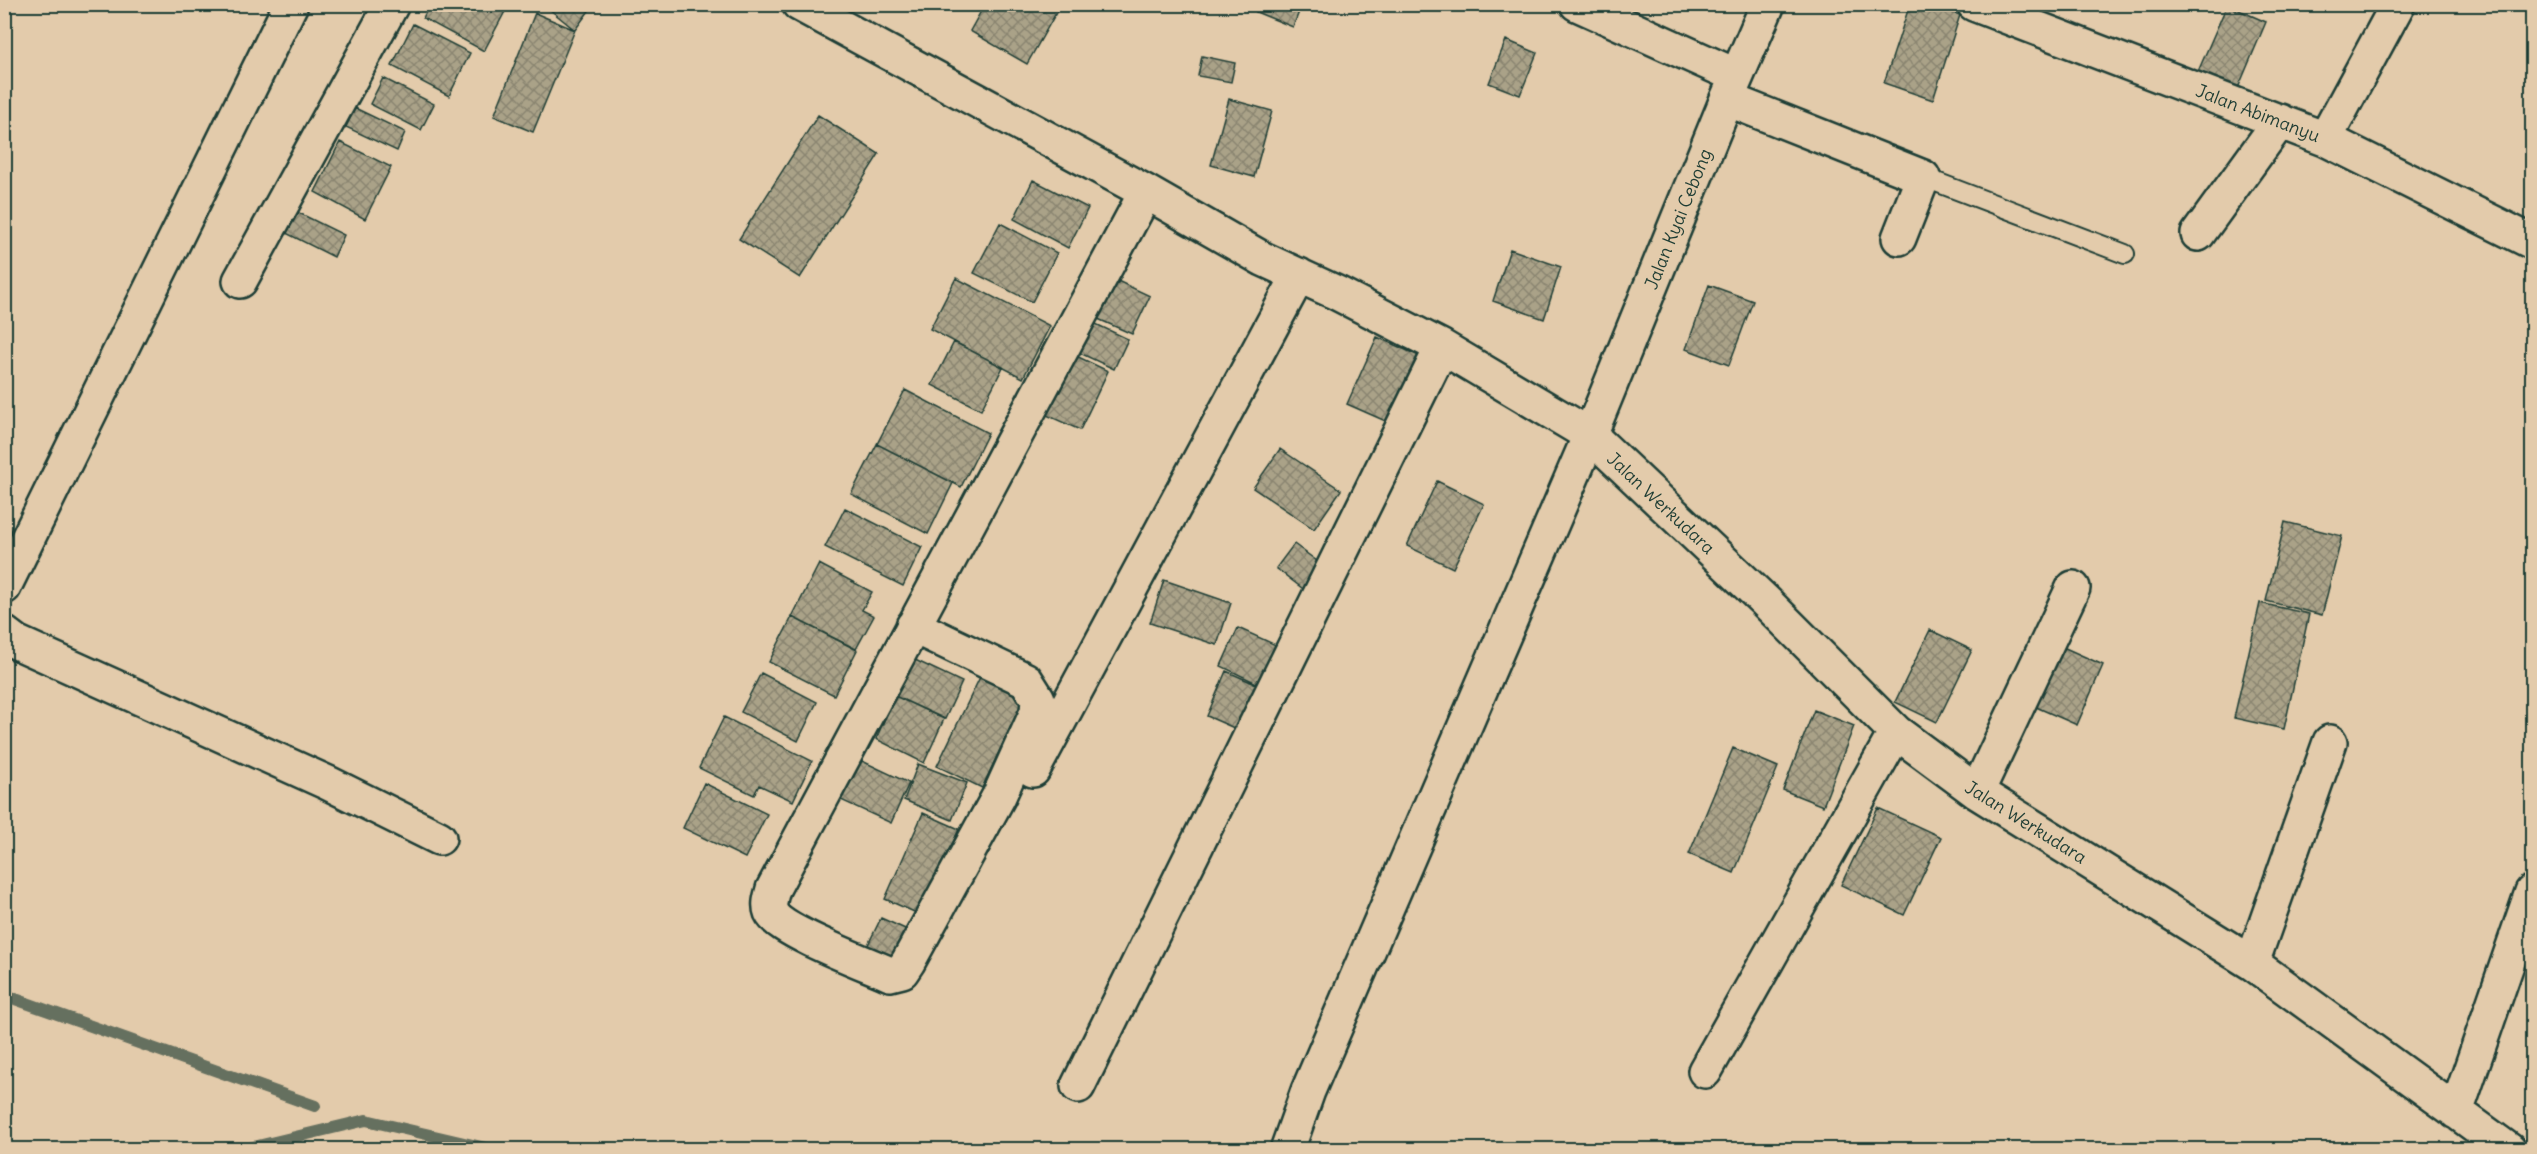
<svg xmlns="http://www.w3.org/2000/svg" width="2537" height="1154" font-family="Delius,sans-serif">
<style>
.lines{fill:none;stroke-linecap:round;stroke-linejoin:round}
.stream{stroke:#656f5e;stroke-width:12}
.building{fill:url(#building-cross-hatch);stroke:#1f3d34;stroke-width:1.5}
.lane-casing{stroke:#1f3d34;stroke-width:22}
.street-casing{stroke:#1f3d34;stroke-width:38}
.lane{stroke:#e3cbab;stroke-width:18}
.street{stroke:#e3cbab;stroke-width:33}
.labels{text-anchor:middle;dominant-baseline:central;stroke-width:4.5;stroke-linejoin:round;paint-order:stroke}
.street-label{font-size:18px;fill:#1f3d34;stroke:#e3cbab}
</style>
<defs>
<pattern id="building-cross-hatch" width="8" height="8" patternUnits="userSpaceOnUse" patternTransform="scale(1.5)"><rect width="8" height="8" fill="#aaa288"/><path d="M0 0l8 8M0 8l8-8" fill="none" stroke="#8a8570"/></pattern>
</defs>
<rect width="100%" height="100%" fill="#e3cbab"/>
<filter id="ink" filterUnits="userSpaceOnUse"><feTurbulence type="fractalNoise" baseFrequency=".0167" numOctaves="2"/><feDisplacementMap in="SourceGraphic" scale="12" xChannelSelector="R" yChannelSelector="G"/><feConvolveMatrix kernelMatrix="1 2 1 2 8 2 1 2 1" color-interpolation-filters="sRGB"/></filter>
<g filter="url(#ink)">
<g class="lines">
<path class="stream" d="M 4,995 L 315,1106
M 241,1150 L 366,1120 L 494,1150"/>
</g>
<path class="building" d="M 430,4 L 509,4 L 484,51 L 423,18 Z
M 543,4 L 594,4 L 575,30 Z
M 985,4 L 1061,4 L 1027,64 L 970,31 Z
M 1259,4 L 1302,4 L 1293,27 L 1256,12 Z
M 1910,4 L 1928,4 L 1960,15 L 1933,100 L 1884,83 Z
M 2227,5 L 2266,22 L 2233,100 L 2193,83 Z
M 535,13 L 575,30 L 533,132 L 494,116 Z
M 413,24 L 470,53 L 449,96 L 392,66 Z
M 1506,40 L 1537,53 L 1520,95 L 1489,83 Z
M 1202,56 L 1235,63 L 1231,82 L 1198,76 Z
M 383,78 L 434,104 L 421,130 L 370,104 Z
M 1229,99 L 1272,111 L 1254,177 L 1211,165 Z
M 355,108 L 405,132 L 397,151 L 346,127 Z
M 818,115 L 879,154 L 800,278 L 739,239 Z
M 340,142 L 391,167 L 365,219 L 315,192 Z
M 1033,180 L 1088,208 L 1068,248 L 1014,219 Z
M 297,212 L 344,235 L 334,257 L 286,233 Z
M 1000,223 L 1057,253 L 1032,302 L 974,273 Z
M 1510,249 L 1561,267 L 1544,319 L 1493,301 Z
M 1107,276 L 1150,296 L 1132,334 L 1089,315 Z
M 956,278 L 1050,326 L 1023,378 L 930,329 Z
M 1709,285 L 1753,301 L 1729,365 L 1686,349 Z
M 1085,319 L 1128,339 L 1114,369 L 1071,349 Z
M 1377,337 L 1428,360 L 1399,427 L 1347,404 Z
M 954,342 L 1003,367 L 981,410 L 932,385 Z
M 1070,353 L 1108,371 L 1080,430 L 1042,413 Z
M 905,390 L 988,433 L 961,487 L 877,444 Z
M 877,444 L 953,483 L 928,534 L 851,494 Z
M 1280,449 L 1341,490 L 1314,529 L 1253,488 Z
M 1437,481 L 1484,504 L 1453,568 L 1407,546 Z
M 845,508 L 922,547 L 903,586 L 825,547 Z
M 2285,522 L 2342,536 L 2322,615 L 2266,601 Z
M 1294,544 L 1329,570 L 1311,595 L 1276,568 Z
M 819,564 L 872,592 L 862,610 L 874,616 L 856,649 L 792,617 Z
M 1164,580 L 1231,603 L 1217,645 L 1150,623 Z
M 2260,603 L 2309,614 L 2284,729 L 2234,718 Z
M 792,617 L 857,650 L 834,695 L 769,662 Z
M 1238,628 L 1289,651 L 1271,690 L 1221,666 Z
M 1930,630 L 1972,650 L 1937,722 L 1895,702 Z
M 2054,643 L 2103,665 L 2077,725 L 2027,703 Z
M 913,659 L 962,682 L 945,719 L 895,696 Z
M 983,671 L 1027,692 L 982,788 L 937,766 Z
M 1226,671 L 1262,687 L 1243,732 L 1207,716 Z
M 761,673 L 817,702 L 798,741 L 741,712 Z
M 895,696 L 944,719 L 924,763 L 876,739 Z
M 1814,710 L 1854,726 L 1823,806 L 1783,790 Z
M 724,717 L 812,761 L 793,801 L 759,785 L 754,795 L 699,768 Z
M 1733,748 L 1778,767 L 1734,873 L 1689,854 Z
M 860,760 L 909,783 L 891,823 L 841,800 Z
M 918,764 L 967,783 L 952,820 L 904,800 Z
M 704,783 L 767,814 L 745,858 L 683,828 Z
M 1878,808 L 1941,837 L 1904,915 L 1841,885 Z
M 923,813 L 959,829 L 921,915 L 885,899 Z
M 881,918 L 914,933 L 899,967 L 865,951 Z"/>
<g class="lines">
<defs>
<path id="lane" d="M 1923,177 L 2125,254"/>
<path id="street" d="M 799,4 L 1146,192 L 1263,259 L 1337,293 L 1442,347 L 1590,435 L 1765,601 L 1896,732 L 1977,792 L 2252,963 L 2509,1150
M 1577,4 L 1737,76
M 1974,4 L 2325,139 L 2532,242
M 1727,99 L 1923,177 L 1899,238
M 2325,139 L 2398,4
M 2198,234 L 2280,121
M 240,281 L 392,4
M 4,587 L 291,4
M 913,626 L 1026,680 L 1038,699 L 1037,712 L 999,796 L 908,962 L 902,971 L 890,974 C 868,964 779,931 771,912 C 768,904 771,897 773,889 L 1146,192
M 4,633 L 16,642 L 328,783 L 439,838
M 1033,770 L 1299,275
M 1977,792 L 2073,588
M 2252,963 L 2330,742
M 1705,1071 L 1896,732
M 1078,1086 L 1442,347
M 2456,1112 L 2532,892
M 1287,1150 L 1308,1091 L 1590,435 L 1727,99 L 1768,4"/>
</defs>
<use href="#lane" class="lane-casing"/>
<use href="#street" class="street-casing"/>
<use href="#lane" class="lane"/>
<use href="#street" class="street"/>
</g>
</g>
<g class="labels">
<g class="street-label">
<text transform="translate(2258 113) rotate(21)">Jalan Abimanyu</text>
<text transform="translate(1678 219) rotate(-68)">Jalan Kyai Cebong</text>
<text transform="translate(1661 503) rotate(43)">Jalan Werkudara</text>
<text transform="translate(2026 822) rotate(32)">Jalan Werkudara</text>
</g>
</g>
<rect width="2537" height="1154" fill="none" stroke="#e3cbab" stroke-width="24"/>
<rect x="12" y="12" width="2513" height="1130" fill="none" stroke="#1f3d34" stroke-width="2" filter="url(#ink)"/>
</svg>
